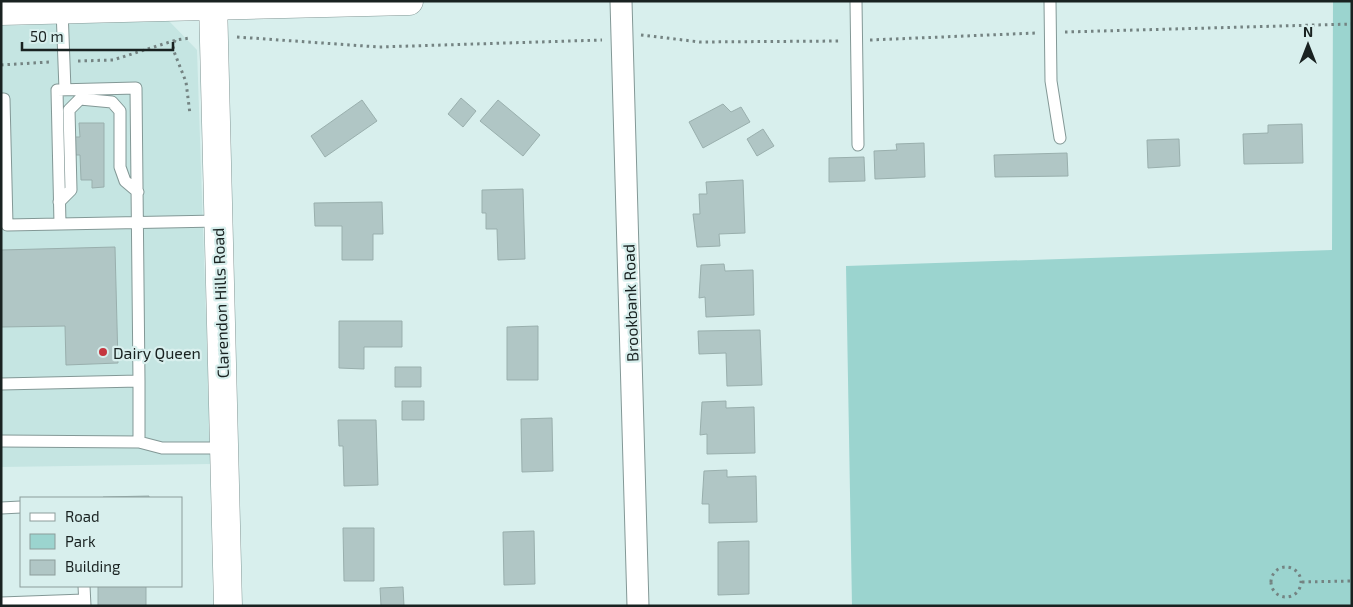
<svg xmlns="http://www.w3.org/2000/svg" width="1353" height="607" font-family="'Exo 2',sans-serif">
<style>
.built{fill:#c5e5e2}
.green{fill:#9bd4cf}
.building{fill:#b0c6c5;stroke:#99afad}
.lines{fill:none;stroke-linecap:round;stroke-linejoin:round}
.lane-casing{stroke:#839896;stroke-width:13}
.street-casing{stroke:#839896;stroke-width:23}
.secondary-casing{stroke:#839896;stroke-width:29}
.path{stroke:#748382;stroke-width:3;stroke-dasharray:2.5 4;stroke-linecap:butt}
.lane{stroke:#fff;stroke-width:11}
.street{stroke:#fff;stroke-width:21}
.secondary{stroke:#fff;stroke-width:28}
.poi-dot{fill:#c5363f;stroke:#d8efed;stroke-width:2}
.labels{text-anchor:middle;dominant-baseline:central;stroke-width:4.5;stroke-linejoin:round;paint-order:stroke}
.street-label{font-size:16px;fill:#192221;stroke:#d8efed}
.poi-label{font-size:16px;fill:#192221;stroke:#d8efed;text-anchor:start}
</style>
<rect width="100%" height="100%" fill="#d8efed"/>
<path class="built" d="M 168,20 L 197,50 L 211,464 L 1,467 L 1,26 Z"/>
<path class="green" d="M 1333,1 L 1352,1 L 1352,606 L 852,606 L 846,266 L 1332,250 Z"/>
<path class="building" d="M 461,98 L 476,111 L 463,127 L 448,114 Z
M 362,100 L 377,121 L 325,157 L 311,136 Z
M 498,100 L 540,135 L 523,156 L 480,121 Z
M 723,104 L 731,112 L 741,107 L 750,122 L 703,148 L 689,122 Z
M 79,123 L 104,123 L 104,187 L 92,188 L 92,180 L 81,180 L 80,155 L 75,155 L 75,137 L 80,137 Z
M 1302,124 L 1303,163 L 1244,164 L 1243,134 L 1268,133 L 1268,125 Z
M 763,129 L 774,146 L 757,156 L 747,139 Z
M 1179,139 L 1180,166 L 1148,168 L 1147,140 Z
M 924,143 L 925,177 L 875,179 L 874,151 L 897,150 L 896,144 Z
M 1067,153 L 1068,176 L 995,177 L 994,155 Z
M 864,157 L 865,181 L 829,182 L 829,158 Z
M 743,180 L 745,233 L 719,234 L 720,246 L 697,247 L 693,214 L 700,214 L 699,194 L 707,194 L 706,182 Z
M 523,189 L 525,259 L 498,260 L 497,229 L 486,229 L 486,213 L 482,213 L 482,190 Z
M 382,202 L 383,234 L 373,234 L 373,260 L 342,260 L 342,226 L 315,226 L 314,203 Z
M 115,247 L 118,363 L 66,365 L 65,326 L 1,327 L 1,250 Z
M 724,264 L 725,271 L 753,270 L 754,315 L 706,317 L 705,297 L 699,298 L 701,265 Z
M 339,321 L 402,321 L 402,347 L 364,347 L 364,369 L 339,368 Z
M 538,326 L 538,380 L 507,380 L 507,327 Z
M 760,330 L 762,385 L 727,386 L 726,353 L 699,354 L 698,331 Z
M 395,367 L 421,367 L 421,387 L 395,387 Z
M 402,401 L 424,401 L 424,420 L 402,420 Z
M 726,401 L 726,408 L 754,407 L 755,453 L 707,454 L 707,434 L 700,435 L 702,402 Z
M 552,418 L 553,471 L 522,472 L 521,419 Z
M 338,420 L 376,420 L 378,485 L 344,486 L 343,446 L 339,446 Z
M 727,470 L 727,477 L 756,476 L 757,522 L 709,523 L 709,504 L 702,504 L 704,471 Z
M 149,496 L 149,498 L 103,498 L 103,497 Z
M 343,528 L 374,528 L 374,581 L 344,581 Z
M 534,531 L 535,584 L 504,585 L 503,532 Z
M 749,541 L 749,594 L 718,595 L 718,542 Z
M 98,586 L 146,586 L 146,606 L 98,606 Z
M 403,587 L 404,606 L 381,606 L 380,588 Z"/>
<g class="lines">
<defs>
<path id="lane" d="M 856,1 L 858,145
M 1050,1 L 1051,81 L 1060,138
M 62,9 L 65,90
M 1,99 L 4,99 L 7,225 L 218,221
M 59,202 L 71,190 L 69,110 L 80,99 L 112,102 L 120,111 L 120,167 L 125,181 L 138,192
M 60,224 L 57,90 L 136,88 L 139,381
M 1,384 L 139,381 L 139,442
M 1,441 L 139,442 L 162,448 L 224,448
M 1,508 L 21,507
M 84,586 L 85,606
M 1,603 L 84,600"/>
<path id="street" d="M 621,1 L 638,606"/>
<path id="secondary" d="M 213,1 L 228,606
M 1,11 L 409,1"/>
</defs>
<use href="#lane" class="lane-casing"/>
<use href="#street" class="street-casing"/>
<use href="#secondary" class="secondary-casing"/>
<path class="path" d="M 1065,32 L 1352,24
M 641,35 L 700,42 L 841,41
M 237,37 L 379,47 L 602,40
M 175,40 L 173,49 L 186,82 L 190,114
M 870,40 L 1036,33
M 78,61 L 113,60 L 176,40 L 190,38
M 1,65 L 49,62
M1271 582a15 15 0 1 1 30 0a15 15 0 1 1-30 0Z
M 1302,582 L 1352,581"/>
<use href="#lane" class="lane"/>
<use href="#street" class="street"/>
<use href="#secondary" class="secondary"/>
</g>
<circle class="poi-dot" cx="103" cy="352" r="5"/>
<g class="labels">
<g class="street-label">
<text transform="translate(220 303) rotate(-92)">Clarendon Hills Road</text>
<text transform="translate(630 303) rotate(-92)">Brookbank Road</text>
</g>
<g class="poi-label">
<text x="113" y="352">Dairy Queen</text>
</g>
</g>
<rect width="1353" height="607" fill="none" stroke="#192221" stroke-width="5"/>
<rect x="20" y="497" width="162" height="90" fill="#d8efed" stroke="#8c9d9b"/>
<rect x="30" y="513" width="25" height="8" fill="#ffffff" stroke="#8c9d9b"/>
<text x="65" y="522" font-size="15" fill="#192221">Road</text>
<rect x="30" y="534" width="25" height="15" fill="#9bd4cf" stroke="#8c9d9b"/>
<text x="65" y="547" font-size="15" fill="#192221">Park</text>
<rect x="30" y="560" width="25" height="15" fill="#b0c6c5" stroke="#8c9d9b"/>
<text x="65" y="572" font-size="15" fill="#192221">Building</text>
<g transform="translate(1308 45)" stroke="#d8efed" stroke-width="4" paint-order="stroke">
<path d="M0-4L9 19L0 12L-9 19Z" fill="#192221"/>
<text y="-8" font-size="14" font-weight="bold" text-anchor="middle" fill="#192221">N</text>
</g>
<path d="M22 42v8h151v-8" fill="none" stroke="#192221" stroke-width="2.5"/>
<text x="30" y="42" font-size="15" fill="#192221" stroke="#d8efed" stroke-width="4" paint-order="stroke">50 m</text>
</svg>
